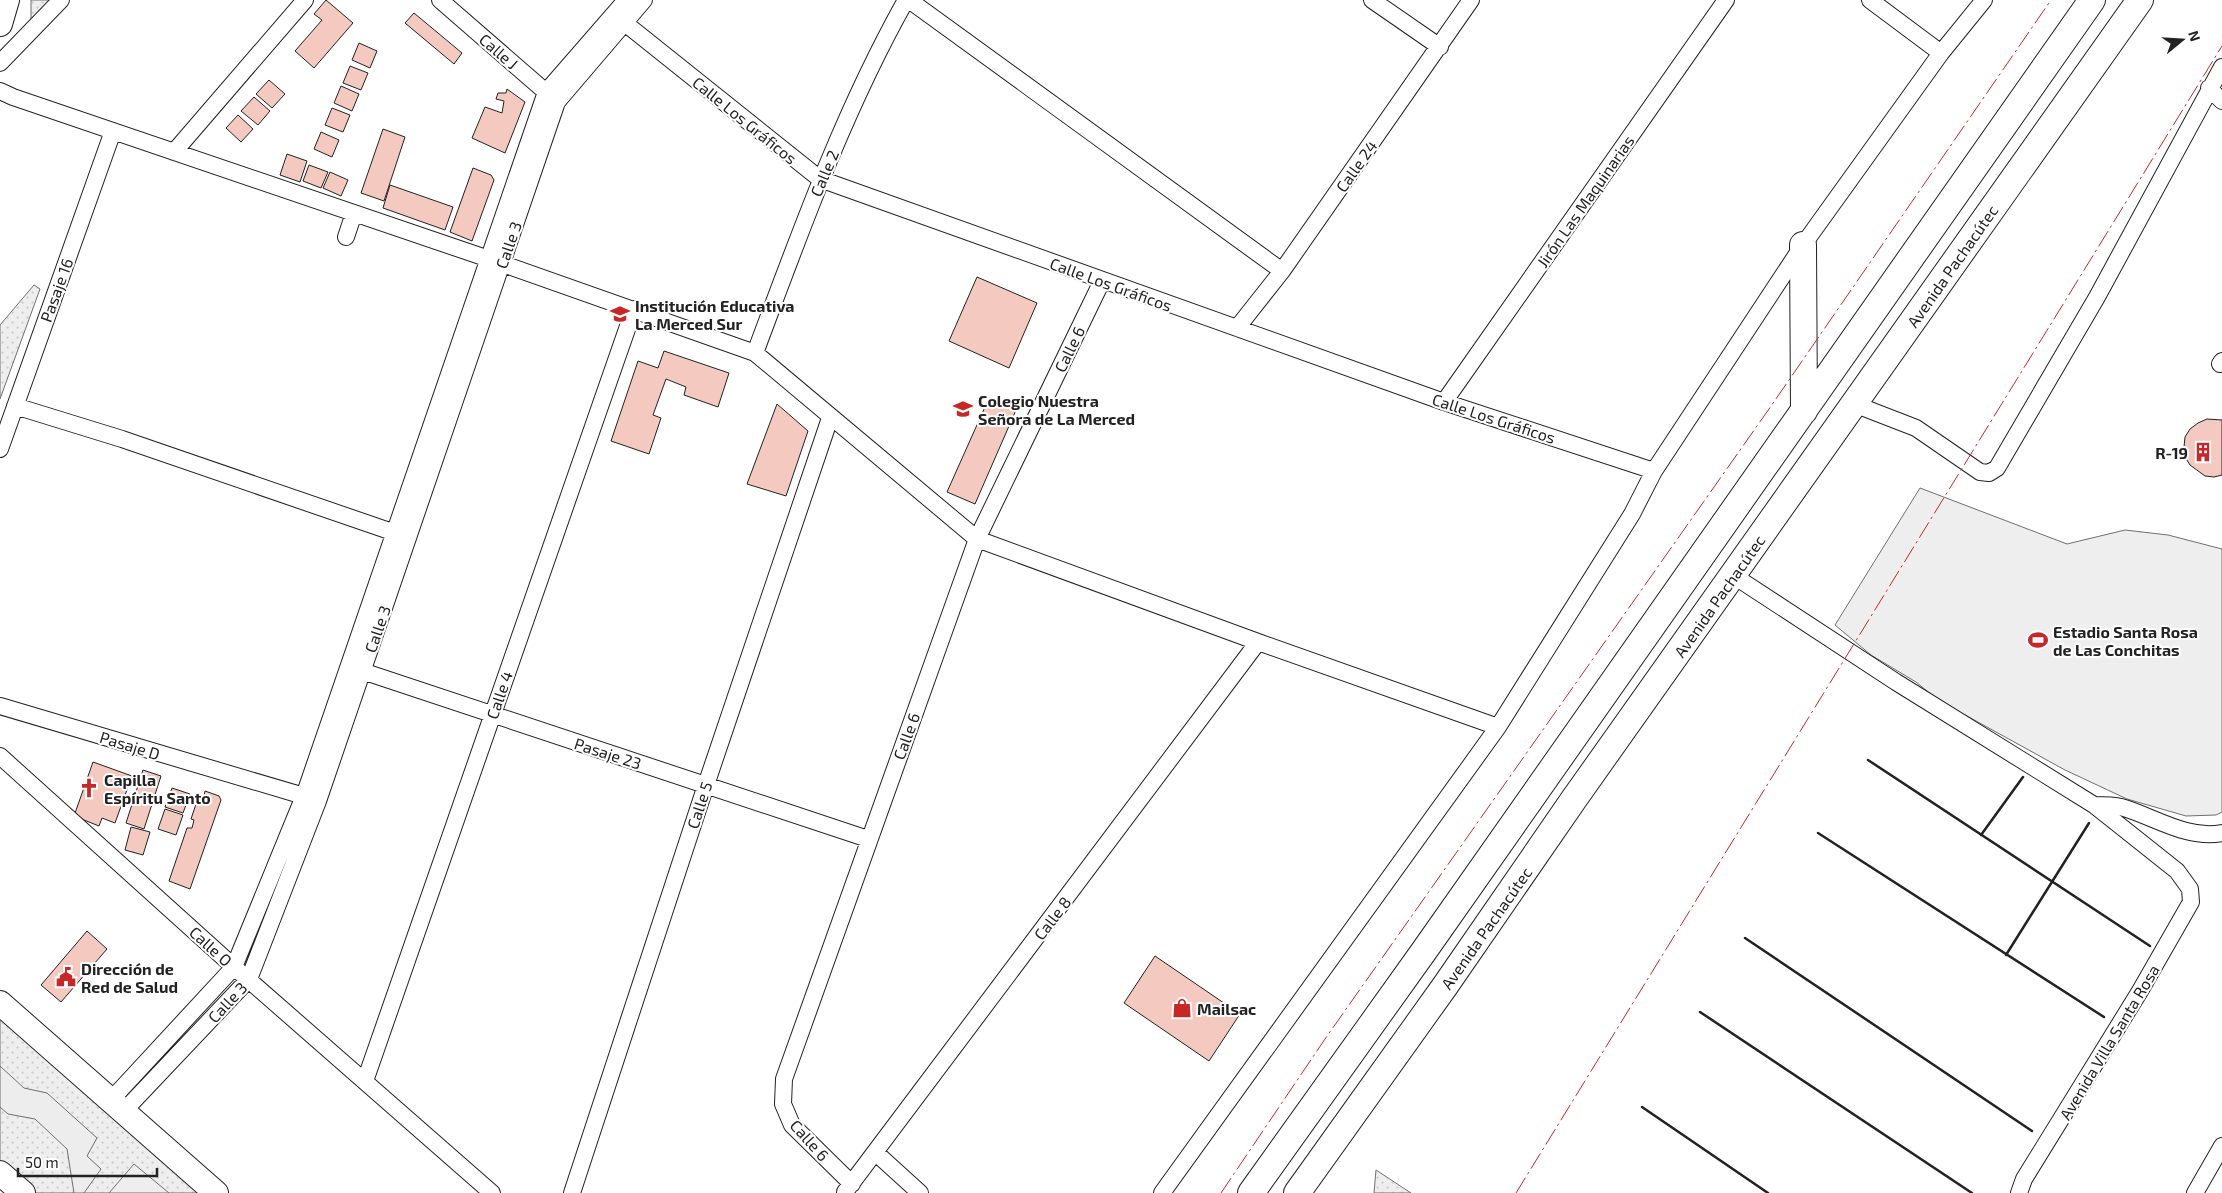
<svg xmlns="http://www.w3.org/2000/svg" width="2222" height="1193" font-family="'Exo 2',sans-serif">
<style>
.grass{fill:url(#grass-dots);stroke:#6f6f6f}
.garden{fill:#eee;stroke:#6f6f6f}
.parking{fill:#ededed;stroke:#6f6f6f}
.building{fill:#f3c9c0;stroke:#222}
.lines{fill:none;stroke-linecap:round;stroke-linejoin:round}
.street-casing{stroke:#222;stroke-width:18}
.secondary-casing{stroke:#222;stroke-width:26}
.primary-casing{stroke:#222;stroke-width:28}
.street{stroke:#fff;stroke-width:16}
.secondary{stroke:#fff;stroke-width:24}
.primary{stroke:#fff;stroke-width:26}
.wall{stroke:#222;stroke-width:2.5}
.power{stroke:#c62828;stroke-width:1;stroke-dasharray:18 4 2.5 4;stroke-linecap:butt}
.labels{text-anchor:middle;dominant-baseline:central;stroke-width:4;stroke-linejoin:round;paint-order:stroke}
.street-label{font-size:16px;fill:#222;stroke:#fff}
.poi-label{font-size:16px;font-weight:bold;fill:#222;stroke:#fff;text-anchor:start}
</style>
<defs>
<pattern id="grass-dots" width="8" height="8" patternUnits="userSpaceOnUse" patternTransform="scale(1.25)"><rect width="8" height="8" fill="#eee"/><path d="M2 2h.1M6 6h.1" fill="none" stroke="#ccc" stroke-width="1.8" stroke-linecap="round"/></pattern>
</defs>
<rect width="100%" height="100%" fill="#fff"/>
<path class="grass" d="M 31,0 L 50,0 L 31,21 Z
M 34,285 L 40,289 L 0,399 L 0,325 Z
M 0,1015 L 201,1193 L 35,1193 L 0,1162 Z
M 1376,1170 L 1411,1193 L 1374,1193 Z"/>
<path class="garden" d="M 1920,488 L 2067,544 L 2125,530 L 2168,535 L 2222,549 L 2222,812 L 2216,815 L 2186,816 L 2127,799 L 2065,770 L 1938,700 L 1916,682 L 1871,655 L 1835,625 Z
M 134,1164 L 169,1193 L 109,1193 Z"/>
<path class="parking" d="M 0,1066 L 24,1088 L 47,1093 L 97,1138 L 87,1156 L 101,1169 L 84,1193 L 74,1193 L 67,1149 L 35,1119 L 8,1114 L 0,1107 Z"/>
<path class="building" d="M 326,0 L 353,23 L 314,68 L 295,51 L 322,20 L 314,14 Z
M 414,13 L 462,53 L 454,64 L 405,23 Z
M 359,43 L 377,51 L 370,68 L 352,60 Z
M 350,66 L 368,73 L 361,90 L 343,83 Z
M 269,80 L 285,94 L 272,108 L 256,94 Z
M 341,86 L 359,94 L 352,111 L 334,103 Z
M 507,89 L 525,102 L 505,153 L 472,138 L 485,107 L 502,113 L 504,101 L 496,99 L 498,93 L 506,93 Z
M 254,97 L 270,111 L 258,125 L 241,111 Z
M 332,108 L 350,115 L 343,132 L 325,125 Z
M 238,115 L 253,129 L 241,142 L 226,128 Z
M 383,129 L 405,137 L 384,201 L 361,193 Z
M 321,132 L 339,140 L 332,157 L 314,149 Z
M 287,154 L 307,161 L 300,182 L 280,175 Z
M 309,165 L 328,172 L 321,188 L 303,181 Z
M 473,168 L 491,175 L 494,180 L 472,241 L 450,232 Z
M 330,172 L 348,180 L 341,196 L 323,188 Z
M 390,185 L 453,207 L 445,230 L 383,208 Z
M 977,277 L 1037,303 L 1009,368 L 949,341 Z
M 664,351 L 729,373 L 718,407 L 684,395 L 686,387 L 666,379 L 653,415 L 661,418 L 649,454 L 611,441 L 638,361 L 658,368 Z
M 989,398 L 1016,410 L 975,504 L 947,492 Z
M 777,404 L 808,431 L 786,496 L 747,484 Z
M 2207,419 L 2222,420 L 2222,475 L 2214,477 L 2205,476 L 2190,465 L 2185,457 L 2184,447 L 2185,437 L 2190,429 L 2198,423 Z
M 93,762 L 132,776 L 115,823 L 102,818 L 99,826 L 74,816 Z
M 143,770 L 161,776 L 144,829 L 126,823 Z
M 172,788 L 190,794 L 183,813 L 165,807 Z
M 205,791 L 219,796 L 221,800 L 190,889 L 169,881 L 187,828 L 192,828 L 194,820 L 191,819 L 198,798 L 203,800 Z
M 165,809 L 183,815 L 176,835 L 158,829 Z
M 131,827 L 150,832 L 143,855 L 125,850 Z
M 87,931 L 107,949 L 61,1002 L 41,985 Z
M 1155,956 L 1240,1014 L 1209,1061 L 1124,1003 Z"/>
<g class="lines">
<defs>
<path id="street" d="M 440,0 L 554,99
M 909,0 L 1282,271
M 1372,0 L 1440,47
M 1870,0 L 1941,53
M 616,16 L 820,179 L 1444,402 L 1654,471
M 0,63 L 61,0
M 2209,88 L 2222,101
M 0,91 L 13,97 L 489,259 L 755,353 L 977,539 L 1258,642 L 1498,727
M 174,152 L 305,0
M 346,237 L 354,213
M 1237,328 L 1282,271 L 1471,0
M 755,353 C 800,233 843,112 906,0
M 2220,364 L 2222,361
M 1444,402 L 1726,0
M 1854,404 L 1916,428 L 1980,472 L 1989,473 L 1997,468 L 2097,297 L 2222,67
M 15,406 L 122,439 L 404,536
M 0,449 L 113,131
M 1734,576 L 1896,682 L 2094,805 C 2103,805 2113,805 2121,807 C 2153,816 2187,840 2222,833
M 353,668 L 868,839
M 0,706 L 314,799
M 0,756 L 234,967 L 492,1193
M 365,1081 L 634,309
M 110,1101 L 234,967 L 304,796 L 546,92 L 626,0
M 123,1112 L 249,979 L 318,801 L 557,102 L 644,0
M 876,1153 L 920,1193
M 852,1184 L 792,1125 L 783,1104 L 784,1079 L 977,539 L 1102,281
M 845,1192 L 1258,642
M 572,1193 L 706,785 L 830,418
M 1162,1193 L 1498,727 L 1632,514 L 1654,471 L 1803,245 L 1941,53 L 1984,0
M 2019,1193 L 2024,1179 L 2140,991 L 2191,902 L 2190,889 L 2177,871 L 2094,805
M 2195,1193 L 2222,1146"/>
<path id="secondary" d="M 0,24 L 7,0
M 0,1003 L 216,1193
M 0,1173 L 23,1193"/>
<path id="primary" d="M 1803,245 L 1804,411
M 1251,1193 L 1424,951 L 2092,0
M 1297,1193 L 1445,986 L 1574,799 L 2140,0"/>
</defs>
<use href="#street" class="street-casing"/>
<use href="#secondary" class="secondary-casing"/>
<use href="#primary" class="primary-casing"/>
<use href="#street" class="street"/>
<use href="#secondary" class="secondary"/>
<use href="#primary" class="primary"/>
<path class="wall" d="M 1868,760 L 2150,946
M 1818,833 L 2104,1017
M 1981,835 L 2023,777
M 1745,938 L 2032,1131
M 2006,955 L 2089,823
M 1700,1012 L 1972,1193
M 1642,1107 L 1768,1193"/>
<path class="power" d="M 1221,1193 L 1325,1039 L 1769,409 L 2051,0
M 1516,1193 L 2222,46"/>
</g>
<defs>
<symbol id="school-bare" viewBox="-9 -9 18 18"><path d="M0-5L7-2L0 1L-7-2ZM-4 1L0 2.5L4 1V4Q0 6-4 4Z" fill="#c62828" stroke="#fff" stroke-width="2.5" paint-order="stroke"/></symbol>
<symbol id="building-bare" viewBox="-9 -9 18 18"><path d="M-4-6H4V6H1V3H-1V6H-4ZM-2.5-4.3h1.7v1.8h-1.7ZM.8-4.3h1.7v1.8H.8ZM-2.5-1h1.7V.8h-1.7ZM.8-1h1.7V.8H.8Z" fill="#c62828" stroke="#fff" stroke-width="2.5" paint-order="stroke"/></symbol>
<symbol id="stadium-bare" viewBox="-9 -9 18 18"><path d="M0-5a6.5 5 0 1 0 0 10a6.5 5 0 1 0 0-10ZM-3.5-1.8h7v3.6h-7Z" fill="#c62828" stroke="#fff" stroke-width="2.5" paint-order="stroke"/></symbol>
<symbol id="church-bare" viewBox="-9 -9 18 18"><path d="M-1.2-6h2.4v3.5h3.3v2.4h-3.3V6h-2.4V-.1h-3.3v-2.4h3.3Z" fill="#c62828" stroke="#fff" stroke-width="2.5" paint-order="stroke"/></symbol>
<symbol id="civic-bare" viewBox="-9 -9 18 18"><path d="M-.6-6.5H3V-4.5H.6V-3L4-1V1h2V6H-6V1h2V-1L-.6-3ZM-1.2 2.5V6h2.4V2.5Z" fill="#c62828" stroke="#fff" stroke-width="2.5" paint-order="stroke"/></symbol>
<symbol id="shop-bare" viewBox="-9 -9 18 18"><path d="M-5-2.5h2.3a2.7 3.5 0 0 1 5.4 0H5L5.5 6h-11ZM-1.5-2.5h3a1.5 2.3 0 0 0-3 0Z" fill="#c62828" stroke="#fff" stroke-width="2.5" paint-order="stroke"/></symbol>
</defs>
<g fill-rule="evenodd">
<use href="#school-bare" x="606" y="300" width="28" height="28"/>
<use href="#school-bare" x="949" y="395" width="28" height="28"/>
<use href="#building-bare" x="2189" y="438" width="28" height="28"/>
<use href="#stadium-bare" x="2024" y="626" width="28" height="28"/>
<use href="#church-bare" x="75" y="774" width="28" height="28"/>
<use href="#civic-bare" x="52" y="963" width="28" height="28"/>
<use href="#shop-bare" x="1168" y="994" width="28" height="28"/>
</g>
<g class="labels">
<g class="street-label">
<text transform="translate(499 51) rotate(41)">Calle J</text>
<text transform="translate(745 120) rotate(39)">Calle Los Gráficos</text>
<text transform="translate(1356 166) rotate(-55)">Calle 24</text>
<text transform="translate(824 173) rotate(-67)">Calle 2</text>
<text transform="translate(1585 201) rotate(-55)">Jirón Las Maquinarias</text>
<text transform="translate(508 245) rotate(-71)">Calle 3</text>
<text transform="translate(1952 266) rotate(-55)">Avenida Pachacútec</text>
<text transform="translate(1111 284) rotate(20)">Calle Los Gráficos</text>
<text transform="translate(56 290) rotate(-70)">Pasaje 16</text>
<text transform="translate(1069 349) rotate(-64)">Calle 6</text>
<text transform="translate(1494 418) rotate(18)">Calle Los Gráficos</text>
<text transform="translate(1719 596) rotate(-55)">Avenida Pachacútec</text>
<text transform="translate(377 629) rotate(-71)">Calle 3</text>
<text transform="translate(499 695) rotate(-71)">Calle 4</text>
<text transform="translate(906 736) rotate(-70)">Calle 6</text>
<text transform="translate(130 745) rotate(17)">Pasaje D</text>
<text transform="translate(608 753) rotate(18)">Pasaje 23</text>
<text transform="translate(699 805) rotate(-72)">Calle 5</text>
<text transform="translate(1052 918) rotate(-53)">Calle 8</text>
<text transform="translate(1486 928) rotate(-55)">Avenida Pachacútec</text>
<text transform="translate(211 946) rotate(42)">Calle O</text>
<text transform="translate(227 1002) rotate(-47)">Calle 3</text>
<text transform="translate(2109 1042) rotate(-59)">Avenida Villa Santa Rosa</text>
<text transform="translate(810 1140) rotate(48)">Calle 6</text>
</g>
<g class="poi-label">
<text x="635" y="305">Institución Educativa<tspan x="635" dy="18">La Merced Sur</tspan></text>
<text x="978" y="400">Colegio Nuestra<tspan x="978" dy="18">Señora de La Merced</tspan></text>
<text x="2188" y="452" text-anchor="end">R-19</text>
<text x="2053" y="631">Estadio Santa Rosa<tspan x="2053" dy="18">de Las Conchitas</tspan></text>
<text x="104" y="779">Capilla<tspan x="104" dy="18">Espíritu Santo</tspan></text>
<text x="81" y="968">Dirección de<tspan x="81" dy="18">Red de Salud</tspan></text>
<text x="1197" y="1008">Mailsac</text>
</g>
</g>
<g transform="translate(2182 40) rotate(72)" stroke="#ffffff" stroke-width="4" paint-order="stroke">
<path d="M0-4L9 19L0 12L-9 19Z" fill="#222222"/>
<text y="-8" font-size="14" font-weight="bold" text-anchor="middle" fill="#222222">N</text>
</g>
<path d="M18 1168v8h139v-8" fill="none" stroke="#222222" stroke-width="2.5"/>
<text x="25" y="1168" font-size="15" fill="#222222" stroke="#ffffff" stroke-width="4" paint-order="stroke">50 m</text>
</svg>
